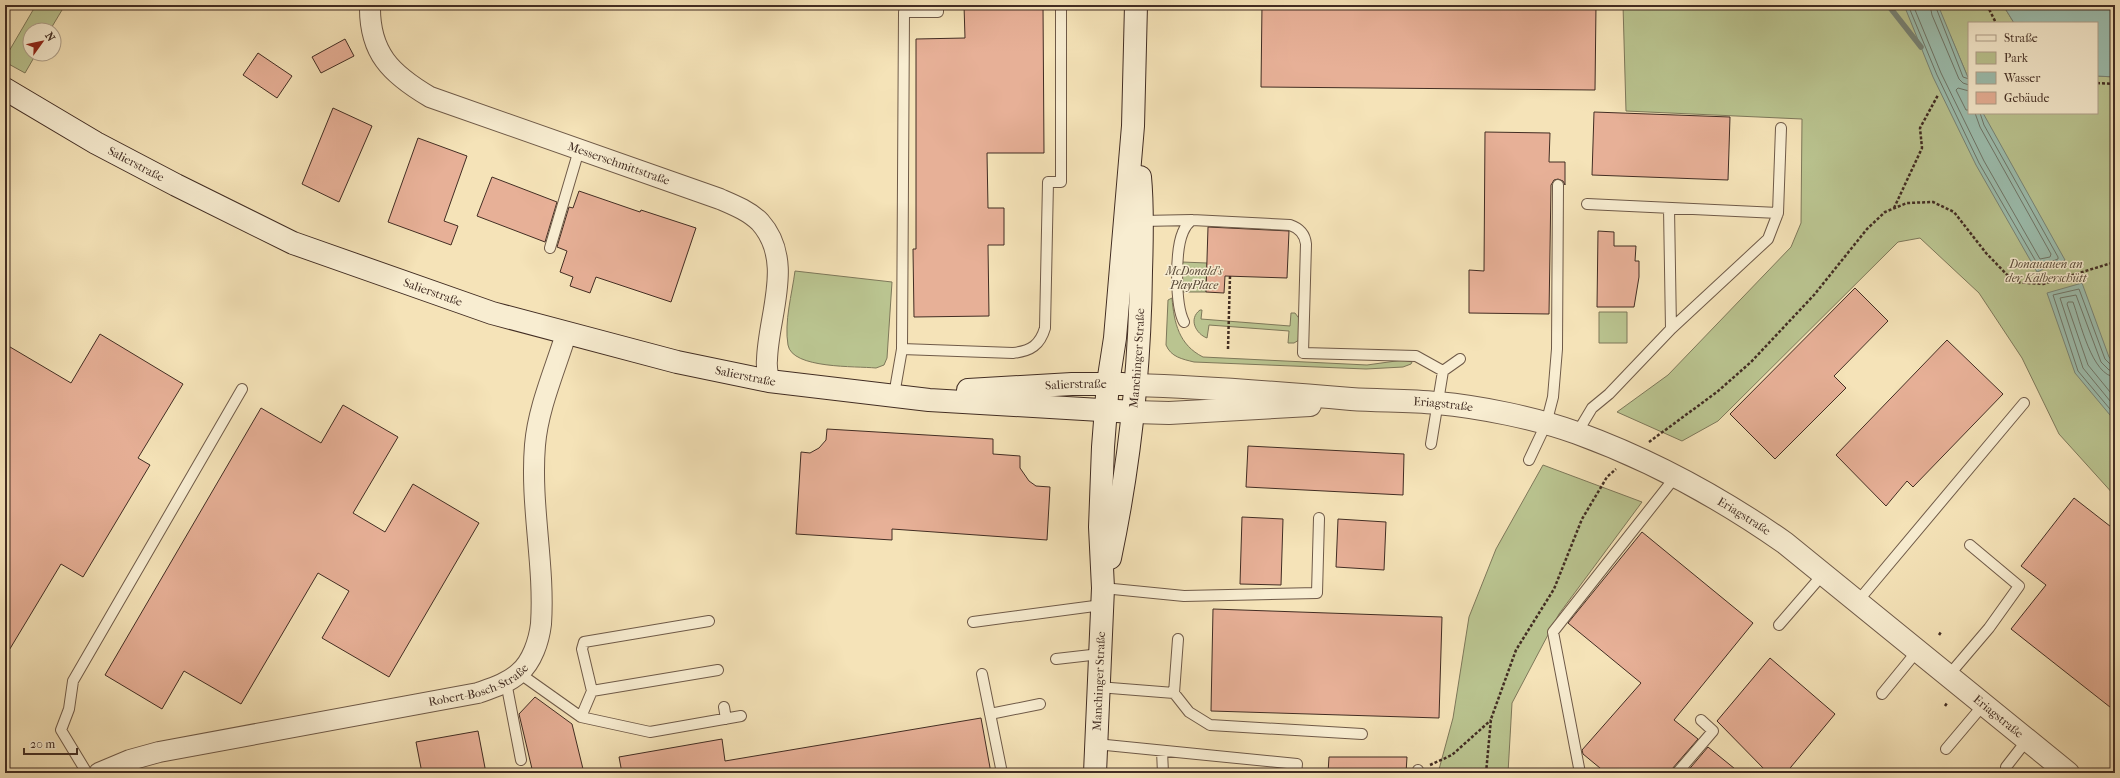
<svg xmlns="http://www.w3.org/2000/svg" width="2120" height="778" font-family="'IM FELL French Canon',serif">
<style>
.green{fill:#bac490;stroke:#7e785a}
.water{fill:#9cbeaf;stroke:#788477}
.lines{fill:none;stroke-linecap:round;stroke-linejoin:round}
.shore{stroke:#6f7669;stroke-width:1}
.stream{stroke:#788477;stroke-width:5.5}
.building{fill:#e7b097;stroke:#422d23}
.service-casing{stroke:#6f5a48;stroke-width:12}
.minor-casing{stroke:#6f5a48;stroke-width:22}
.tertiary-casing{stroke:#6f5a48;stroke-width:24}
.secondary-casing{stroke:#422d23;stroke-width:24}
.path{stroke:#422d23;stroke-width:2.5;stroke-dasharray:3 2;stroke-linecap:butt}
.service{stroke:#f8edd1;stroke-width:10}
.minor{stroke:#f8edd1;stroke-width:20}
.tertiary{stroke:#f8edd1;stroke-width:22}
.secondary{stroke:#f8edd1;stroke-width:22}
.labels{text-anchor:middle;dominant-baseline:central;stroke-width:3;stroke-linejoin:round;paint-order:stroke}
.street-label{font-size:12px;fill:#422d23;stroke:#f8edd1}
.park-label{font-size:12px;font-style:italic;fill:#5a4b39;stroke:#f8edd1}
</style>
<rect width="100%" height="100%" fill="#f5e3b8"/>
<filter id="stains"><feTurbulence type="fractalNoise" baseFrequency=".005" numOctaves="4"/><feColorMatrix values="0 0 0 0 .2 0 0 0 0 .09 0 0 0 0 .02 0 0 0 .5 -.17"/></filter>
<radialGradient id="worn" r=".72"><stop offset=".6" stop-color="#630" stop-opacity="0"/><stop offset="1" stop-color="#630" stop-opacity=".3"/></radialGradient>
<path class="green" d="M 36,5 L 65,5 L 50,30 L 30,30 L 30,54 L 36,54 L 25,73 L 5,62 L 5,58 Z
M 1623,5 L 2003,5 L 2014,23 L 1969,23 L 1969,80 L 1950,35 L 1969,113 L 2097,113 L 2097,76 L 2115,77 L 2115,496 L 2059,434 L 2022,358 L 1979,293 L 1920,238 L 1898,242 L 1718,421 L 1682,441 L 1617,412 L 1668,375 L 1791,247 L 1801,223 L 1802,119 L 1626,111 Z
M 1182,262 L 1207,263 L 1206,292 L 1180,292 Z
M 795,271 L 892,282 L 887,358 L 884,365 L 876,368 C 856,366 792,369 788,345 C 784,322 792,294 795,271 Z
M 1172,298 C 1174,323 1179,345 1203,357 L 1367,365 L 1403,360 L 1412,362 L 1411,364 L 1403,367 L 1366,369 L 1194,362 C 1182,359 1171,357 1166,345 L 1168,300 Z
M 1200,310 L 1202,310 L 1201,319 L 1290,326 L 1291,313 L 1295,313 L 1301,321 L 1299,340 L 1294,343 L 1288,343 L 1289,331 L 1209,325 L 1207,338 C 1196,334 1188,319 1200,310 Z
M 1599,312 L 1627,312 L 1627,343 L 1599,343 Z
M 1543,465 L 1642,502 L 1559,614 L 1512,703 L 1508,773 L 1438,773 L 1453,718 L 1469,617 L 1496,549 Z"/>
<path class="water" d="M 1904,5 L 1938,5 L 1969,80 L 1969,113 L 1983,113 L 2065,260 L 2037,272 L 1976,165 L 1933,77 Z
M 2003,5 L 2115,5 L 2115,77 L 2097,76 L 2097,23 L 2014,23 Z
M 2082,283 L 2109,357 L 2115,364 L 2115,421 L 2075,373 L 2047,293 Z"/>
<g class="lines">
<path class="shore" d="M 1908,5 L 1937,75 L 1979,163 L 2038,265 L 2040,266 L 2058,259 L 2058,257 L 1984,125 L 1980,113
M 1913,5 L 1941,73 L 1984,161 L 2040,259 L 2050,257 L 2051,254 L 1980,127 L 1975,113
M 1930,5 L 1932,15 L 1959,79 L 1963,83 L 1969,85
M 1935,5 L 1963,77 L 1969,79
M 1969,91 L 1958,88 L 1956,90 L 1966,110 L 1969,110
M 2115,366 L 2111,365 L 2105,359 L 2079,289 L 2053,295 L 2078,371 L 2115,415
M 2115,371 L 2109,370 L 2101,362 L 2076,295 L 2060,298 L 2083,368 L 2115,407
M 2115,377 C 2092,376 2080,321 2073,302 L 2068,302 L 2067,304 L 2088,365 L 2115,398"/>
<path class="stream" d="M 1888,5 L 1921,47"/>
</g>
<path class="building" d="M 964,5 L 1043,5 L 1044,153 L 987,153 L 988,208 L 1004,208 L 1004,245 L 988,245 L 989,316 L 914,317 L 913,249 L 916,249 L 916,39 L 965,38 Z
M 1262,5 L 1596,5 L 1595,90 L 1261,87 Z
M 345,39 L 354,56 L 321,73 L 312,57 Z
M 258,53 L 292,76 L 277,98 L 243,75 Z
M 333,108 L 372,126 L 339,202 L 302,184 Z
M 1594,112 L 1730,117 L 1728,180 L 1592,175 Z
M 1485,132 L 1550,133 L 1549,162 L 1565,162 L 1565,185 L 1563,181 L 1558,179 L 1554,180 L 1551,185 L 1549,314 L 1469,313 L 1469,270 L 1484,271 Z
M 418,138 L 467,156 L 444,221 L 458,226 L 451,245 L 388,222 Z
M 492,177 L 557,202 L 545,242 L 477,216 Z
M 579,191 L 640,212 L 641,210 L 696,228 L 671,302 L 596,277 L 590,293 L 570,286 L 573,277 L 560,272 L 567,251 L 557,247 L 569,207 L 573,208 Z
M 1208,227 L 1289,231 L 1287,278 L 1225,276 L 1224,293 L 1206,292 Z
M 1598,231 L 1614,232 L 1614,246 L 1636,246 L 1635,261 L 1639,261 L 1639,277 L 1634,307 L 1597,307 Z
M 1855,288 L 1888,321 L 1834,376 L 1846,388 L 1775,459 L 1730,414 Z
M 100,334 L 183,384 L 138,458 L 150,465 L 83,577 L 61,564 L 5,657 L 5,344 L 71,383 Z
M 1947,340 L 2003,394 L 1913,487 L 1907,481 L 1886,506 L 1836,455 Z
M 343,405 L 398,437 L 353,513 L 385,532 L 413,484 L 479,523 L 389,677 L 322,638 L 349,591 L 318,573 L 241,704 L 184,671 L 162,709 L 105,675 L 261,408 L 321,443 Z
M 827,429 L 993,439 L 993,454 L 1020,456 L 1020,468 L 1029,481 L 1036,486 L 1050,487 L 1047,540 L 892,529 L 892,540 L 796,534 L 801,452 L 810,453 L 819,448 L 826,440 Z
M 1248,446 L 1404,454 L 1403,495 L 1246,487 Z
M 2074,498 L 2115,530 L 2115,711 L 2011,629 L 2046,585 L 2021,566 Z
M 1242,517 L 1283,519 L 1281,585 L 1240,584 Z
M 1338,519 L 1386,522 L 1384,570 L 1336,567 Z
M 1642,532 L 1753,623 L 1674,720 L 1698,739 L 1672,769 L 1671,773 L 1606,773 L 1583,754 L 1582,750 L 1641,683 L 1568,623 Z
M 1213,609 L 1442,617 L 1439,718 L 1211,711 Z
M 1770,658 L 1835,714 L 1786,773 L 1768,773 L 1717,721 Z
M 535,697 L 572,724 L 584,773 L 533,773 L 519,714 Z
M 981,718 L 991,773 L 622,773 L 619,757 L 722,739 L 725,761 Z
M 478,731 L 486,773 L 422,773 L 416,742 Z
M 1708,747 L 1740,773 L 1686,773 Z
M 1329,757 L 1407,757 L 1406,773 L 1328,773 Z"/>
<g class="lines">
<defs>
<path id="service" d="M 1587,204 L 1778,213 L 1768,239 L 1671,329
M 1778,213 L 1781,128
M 1142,221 L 1192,220 L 1290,225 C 1299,228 1305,234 1306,244 L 1303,353 L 1416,356 L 1443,371
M 550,248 L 579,150
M 1184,322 C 1175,305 1175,250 1183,232 C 1185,227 1188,223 1192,220
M 902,349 L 1013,353 C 1031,351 1040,345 1045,328 L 1048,182 L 1061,182 L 1061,5
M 894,395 L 902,349 L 904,12 L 938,12 L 938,5
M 1577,433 L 1592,408 L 1609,394 L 1671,329 L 1669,208
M 1431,444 L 1443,371 L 1460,359
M 1529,460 L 1546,424 L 1553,397 L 1557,349 L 1558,185
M 1103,588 L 1184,596 L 1317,593 L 1319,518
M 1858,601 L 2024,403
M 973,622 L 1102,605
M 1779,625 L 1824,573
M 1056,659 L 1100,654
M 519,673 L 581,717 L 650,732 L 741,716
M 982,674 L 1002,773
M 1949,675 L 1989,628 L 2019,586 L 1970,545
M 506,682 L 521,760
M 1098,687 L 1174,693 L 1178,639
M 592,691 L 718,670
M 1174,693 L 1189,712 L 1210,725 L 1362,734
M 1882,694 L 1918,650
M 724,707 L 726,719
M 990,714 L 1040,704
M 581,717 L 592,691 L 582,649 L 584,642 L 709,621
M 1096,744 L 1297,764 L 1296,773
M 1946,749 L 1984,704
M 1162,751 L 1163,773
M 2006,767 L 2027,740
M 87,773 L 61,730 L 69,709 L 73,681 L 242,389
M 1418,773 L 1418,770
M 1580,773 L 1553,632 L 1676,476
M 1677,773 L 1713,731 L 1701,720"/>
<g id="minor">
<path id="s1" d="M 370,5 C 369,53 391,74 430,97 L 720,199 C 734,205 749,211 760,222 C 795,261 768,315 767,360 C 766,367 768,374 769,381"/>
<path id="s2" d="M 99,773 L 130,760 L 159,752 L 478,693 C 492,688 508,683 519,673 C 532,662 539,641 541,624 C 545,565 530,505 535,445 C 538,408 555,370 566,334"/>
</g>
<g id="tertiary">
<path id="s3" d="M 1136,385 C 1208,387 1280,393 1351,399 C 1380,401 1408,400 1437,403 C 1481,407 1535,418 1577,433 C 1651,460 1721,498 1785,543 L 2068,773"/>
<path d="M 1134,412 L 1169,413 L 1310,405"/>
</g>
<g id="secondary">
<path id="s4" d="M 5,89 L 96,143 L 176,185 L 293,243 L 492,313 L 677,362 L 769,381 L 929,400 L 1134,412"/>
<path id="s5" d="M 968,390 L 1072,384 L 1123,384"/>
<path id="s6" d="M 1110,558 C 1130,463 1140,367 1141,271 C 1142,240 1143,208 1140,177"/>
<path id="s7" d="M 1095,773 L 1103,588 L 1100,527 L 1103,447 L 1108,383 L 1115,338 L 1133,126 L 1136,5"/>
</g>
</defs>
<use href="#service" class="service-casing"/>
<use href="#minor" class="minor-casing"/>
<use href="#tertiary" class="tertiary-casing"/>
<use href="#secondary" class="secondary-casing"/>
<path class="path" d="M 1987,5 L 1996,23
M 2097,83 L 2115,84
M 1894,208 L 1922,148 L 1920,128 L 1938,95
M 1228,349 L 1230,276
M 1649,442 L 1717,392 L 1751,362 L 1814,295 L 1867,229 L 1885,212 L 1907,203 L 1933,202 L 1954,212 L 1986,253 L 2014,282 L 2043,284 L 2115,262
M 1939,635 L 1941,632
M 1945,706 L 1947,703
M 1430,765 L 1452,755 L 1491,720
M 1486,773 L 1491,719 L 1516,650 L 1554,589 L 1582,519 L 1607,477 L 1616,469"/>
<use href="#service" class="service"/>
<use href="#minor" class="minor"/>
<use href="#tertiary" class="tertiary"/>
<use href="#secondary" class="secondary"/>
</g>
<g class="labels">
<g class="street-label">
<text stroke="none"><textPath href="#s4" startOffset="151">Salierstraße</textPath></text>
<text stroke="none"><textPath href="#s1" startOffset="317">Messerschmittstraße</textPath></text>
<text stroke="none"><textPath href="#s4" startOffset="475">Salierstraße</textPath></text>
<text stroke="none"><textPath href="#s6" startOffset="202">Manchinger Straße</textPath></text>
<text stroke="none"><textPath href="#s4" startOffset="799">Salierstraße</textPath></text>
<text stroke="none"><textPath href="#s5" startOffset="108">Salierstraße</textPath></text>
<text stroke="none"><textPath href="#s3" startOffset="308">Eriagstraße</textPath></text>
<text stroke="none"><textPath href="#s3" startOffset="632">Eriagstraße</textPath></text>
<text stroke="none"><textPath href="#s7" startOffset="92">Manchinger Straße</textPath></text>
<text stroke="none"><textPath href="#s2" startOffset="391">Robert-Bosch-Straße</textPath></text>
<text stroke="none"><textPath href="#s3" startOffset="956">Eriagstraße</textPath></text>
</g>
<g class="park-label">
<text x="2046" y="264">Donauauen an<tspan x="2046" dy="14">der Kälberschütt</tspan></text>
<text x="1194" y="271">McDonald's<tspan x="1194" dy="14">PlayPlace</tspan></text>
</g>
</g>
<rect width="2120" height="778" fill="none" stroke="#f5e3b8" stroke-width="20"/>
<rect x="6" y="6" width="2108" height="766" fill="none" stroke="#422d23" stroke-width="2"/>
<rect x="10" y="10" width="2100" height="758" fill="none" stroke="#422d23"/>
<rect x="1968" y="22" width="130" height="92" fill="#f8edd1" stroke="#afa08b"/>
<rect x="1976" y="35" width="20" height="6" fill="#f8edd1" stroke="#afa08b"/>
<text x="2004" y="42" font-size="12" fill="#422d23">Straße</text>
<rect x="1976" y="52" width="20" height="12" fill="#bac490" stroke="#afa08b"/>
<text x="2004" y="62" font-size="12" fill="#422d23">Park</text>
<rect x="1976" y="72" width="20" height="12" fill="#9cbeaf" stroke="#afa08b"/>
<text x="2004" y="82" font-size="12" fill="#422d23">Wasser</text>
<rect x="1976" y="92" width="20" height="12" fill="#e7b097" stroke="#afa08b"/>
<text x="2004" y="102" font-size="12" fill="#422d23">Gebäude</text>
<g transform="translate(42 42) rotate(57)"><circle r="19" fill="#f8edd1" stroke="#afa08b"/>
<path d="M0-3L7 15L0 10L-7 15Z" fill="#8f2418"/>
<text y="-6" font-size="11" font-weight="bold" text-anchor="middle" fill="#422d23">N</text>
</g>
<path d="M24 748v6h53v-6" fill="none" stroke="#422d23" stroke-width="2"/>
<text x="30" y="748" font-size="12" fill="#422d23" stroke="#f8edd1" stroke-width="3" paint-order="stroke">20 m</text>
<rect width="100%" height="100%" filter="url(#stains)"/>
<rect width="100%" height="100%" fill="url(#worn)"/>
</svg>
